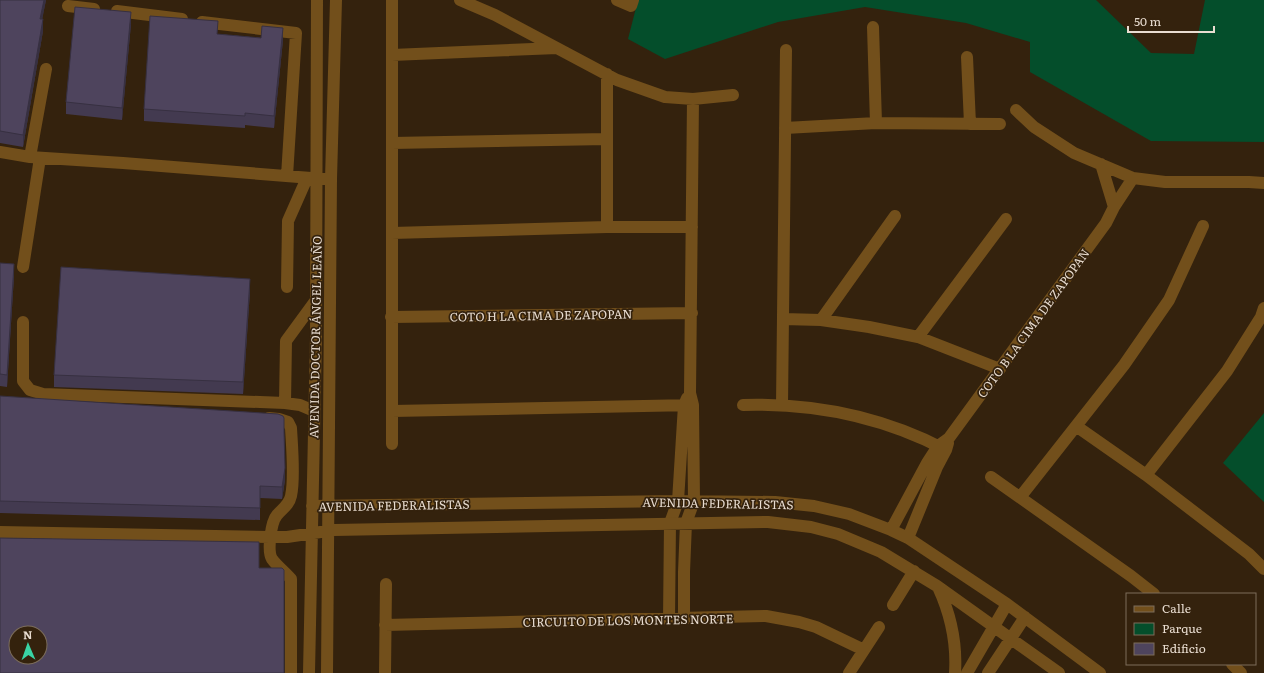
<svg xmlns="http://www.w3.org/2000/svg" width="1264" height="673" font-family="Literata,serif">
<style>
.green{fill:#044e2b}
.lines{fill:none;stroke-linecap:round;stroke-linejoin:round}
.minor{stroke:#724f1b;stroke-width:12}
.wall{fill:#433a50}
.shaded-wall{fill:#373041}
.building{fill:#4e445d;stroke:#373041;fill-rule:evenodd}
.labels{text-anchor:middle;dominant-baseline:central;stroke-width:3.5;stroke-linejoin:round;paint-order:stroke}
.street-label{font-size:12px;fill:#e9ddd1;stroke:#34220d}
</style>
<rect width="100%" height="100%" fill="#34220d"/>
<path class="green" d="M 638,0 L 1096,0 L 1151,53 L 1194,54 L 1205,0 L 1264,0 L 1264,142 L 1151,141 L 1030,72 L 1030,42 L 966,23 L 865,7 L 778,22 L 665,59 L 628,39 Z
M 1264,413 L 1264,502 L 1223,463 Z"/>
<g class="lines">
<path class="minor" d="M 460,0 L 495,15 L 617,80 L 665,97 L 693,99 L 733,95
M 617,0 L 631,6 L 633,0
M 68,6 L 94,9
M 117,11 L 182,19
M 202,22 L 296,33 L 287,176
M 873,27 L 876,123
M 392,55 L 557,48
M 967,57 L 970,124
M 1016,110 L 1034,127 L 1074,153 L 1133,178 L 1165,182 L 1249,182 L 1264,183
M 785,128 L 876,123 L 1000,124
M 392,143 L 607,139
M 0,152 L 30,157 L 123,163 L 324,179
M 30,157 L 46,69
M 1101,164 L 1114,207
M 607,227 L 607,74
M 392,233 L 607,227 L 692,227
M 23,267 L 40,158
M 287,287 L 288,221 L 307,178
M 391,317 L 692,313
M 783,319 L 821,320 L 869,327 L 918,337 L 1000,369
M 821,320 L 895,216
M 23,322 L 23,381 L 30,390 L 43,394 L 285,403
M 918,337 L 1006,219
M 743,405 C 814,403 883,417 946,450
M 782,405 L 786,50
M 314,411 L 300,405 L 285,403 L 286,341 L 316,300
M 392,411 L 693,405
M 269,418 L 279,419 L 288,422 L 291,428 C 292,447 295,478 291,496 C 289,505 283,508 277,515 C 271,522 267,551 272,559 C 277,566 285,572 291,579 L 291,673
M 1076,426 L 1146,475 L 1249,554 L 1264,569
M 392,444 L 392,0
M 1146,475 L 1227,371 L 1261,317 L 1264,308
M 991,477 L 1131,576 L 1154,594
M 1021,496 L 1124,365 L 1169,300 L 1203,226
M 312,506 L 678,501 L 775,502 L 814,506 L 849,514 L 891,530 L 908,538 L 1007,604 L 1100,673
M 891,530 L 927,463 L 938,446 L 949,438 L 1106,223 L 1114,207 L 1133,178
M 0,532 L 270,537 L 287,537 L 334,530 L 768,522 L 811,527 L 838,534 L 881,552 L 937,586 L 1059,673
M 908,538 L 937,467 L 946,450 L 948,443
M 938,587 C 951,615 957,642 955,673
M 893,605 L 914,571
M 684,618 L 684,572 L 686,523 L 694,501 L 693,405 L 690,393 L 693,99
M 669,619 L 670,523 L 678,501 L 684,405 L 687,398
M 385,625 L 766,616 L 799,622 L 816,627 L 864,650
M 1232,664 L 1241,673
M 309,673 L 316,336 L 317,0
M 327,673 L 331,179 L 336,0
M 385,673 L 386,584
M 849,673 L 879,627
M 967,673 L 1007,604
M 988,673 L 1025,617"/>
</g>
<path class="wall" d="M 0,0 L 46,0 L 42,19 L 43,31 L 23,147 L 0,143 Z
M 131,24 L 122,120 L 66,114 L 66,102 Z
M 218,34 L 261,38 L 283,40 L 274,128 L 245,125 L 245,128 L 144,121 L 144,109 Z
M 0,263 L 14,276 L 7,387 L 0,386 Z
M 250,291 L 243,394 L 54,387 L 54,375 Z
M 0,396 L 285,480 L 282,499 L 260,498 L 260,520 L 0,513 Z"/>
<path class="shaded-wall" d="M 44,0 L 46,0 L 40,31 L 40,19 Z
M 131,12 L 131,24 L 122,120 L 122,108 Z
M 43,19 L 43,31 L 23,147 L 23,135 Z
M 283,28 L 283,40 L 274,128 L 274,116 Z
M 14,264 L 14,276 L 7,387 L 7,375 Z
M 250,279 L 250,291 L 243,394 L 243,382 Z
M 285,468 L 285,480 L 282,499 L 282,487 Z"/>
<path class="building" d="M 0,0 L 44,0 L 40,19 L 43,19 L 23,135 L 0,131 Z
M 75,7 L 131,12 L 122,108 L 66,102 Z
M 150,16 L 218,21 L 217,34 L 261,38 L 262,26 L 283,28 L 274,116 L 245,113 L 245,116 L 144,109 Z
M 0,263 L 14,264 L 7,375 L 0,374 Z
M 61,267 L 250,279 L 243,382 L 54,375 Z
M 0,396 L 278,414 L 283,416 L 284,418 L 284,432 L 285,468 L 282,487 L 260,486 L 260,508 L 0,501 Z
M 0,538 L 259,542 L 259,568 L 282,568 L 284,570 L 284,673 L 0,673 ZM 16,633 L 40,633 L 40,657 L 16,657 Z"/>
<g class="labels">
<g class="street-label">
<text transform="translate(541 315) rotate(-1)">COTO H LA CIMA DE ZAPOPAN</text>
<text transform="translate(1033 323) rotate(-54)">COTO B LA CIMA DE ZAPOPAN</text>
<text transform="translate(315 337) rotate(-89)">AVENIDA DOCTOR ÁNGEL LEAÑO</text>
<text transform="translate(718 503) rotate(1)">AVENIDA FEDERALISTAS</text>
<text transform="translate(394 505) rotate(-1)">AVENIDA FEDERALISTAS</text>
<text transform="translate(628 620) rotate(-1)">CIRCUITO DE LOS MONTES NORTE</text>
</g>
</g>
<rect x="1126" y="593" width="130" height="72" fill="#34220d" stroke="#7c6d5b"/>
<rect x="1134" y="606" width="20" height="6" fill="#724f1b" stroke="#7c6d5b"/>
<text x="1162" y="613" font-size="12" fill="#e9ddd1">Calle</text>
<rect x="1134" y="623" width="20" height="12" fill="#044e2b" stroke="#7c6d5b"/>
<text x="1162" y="633" font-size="12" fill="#e9ddd1">Parque</text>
<rect x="1134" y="643" width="20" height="12" fill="#4e445d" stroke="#7c6d5b"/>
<text x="1162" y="653" font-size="12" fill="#e9ddd1">Edificio</text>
<g transform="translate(28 645) rotate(358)"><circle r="19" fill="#34220d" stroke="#7c6d5b"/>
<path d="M0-3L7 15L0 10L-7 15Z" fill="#39d4a5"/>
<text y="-6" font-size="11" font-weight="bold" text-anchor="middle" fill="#e9ddd1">N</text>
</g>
<path d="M1128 26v6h86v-6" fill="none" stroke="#e9ddd1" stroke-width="2"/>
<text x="1134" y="26" font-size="12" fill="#e9ddd1" stroke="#34220d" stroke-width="3" paint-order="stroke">50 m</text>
</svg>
